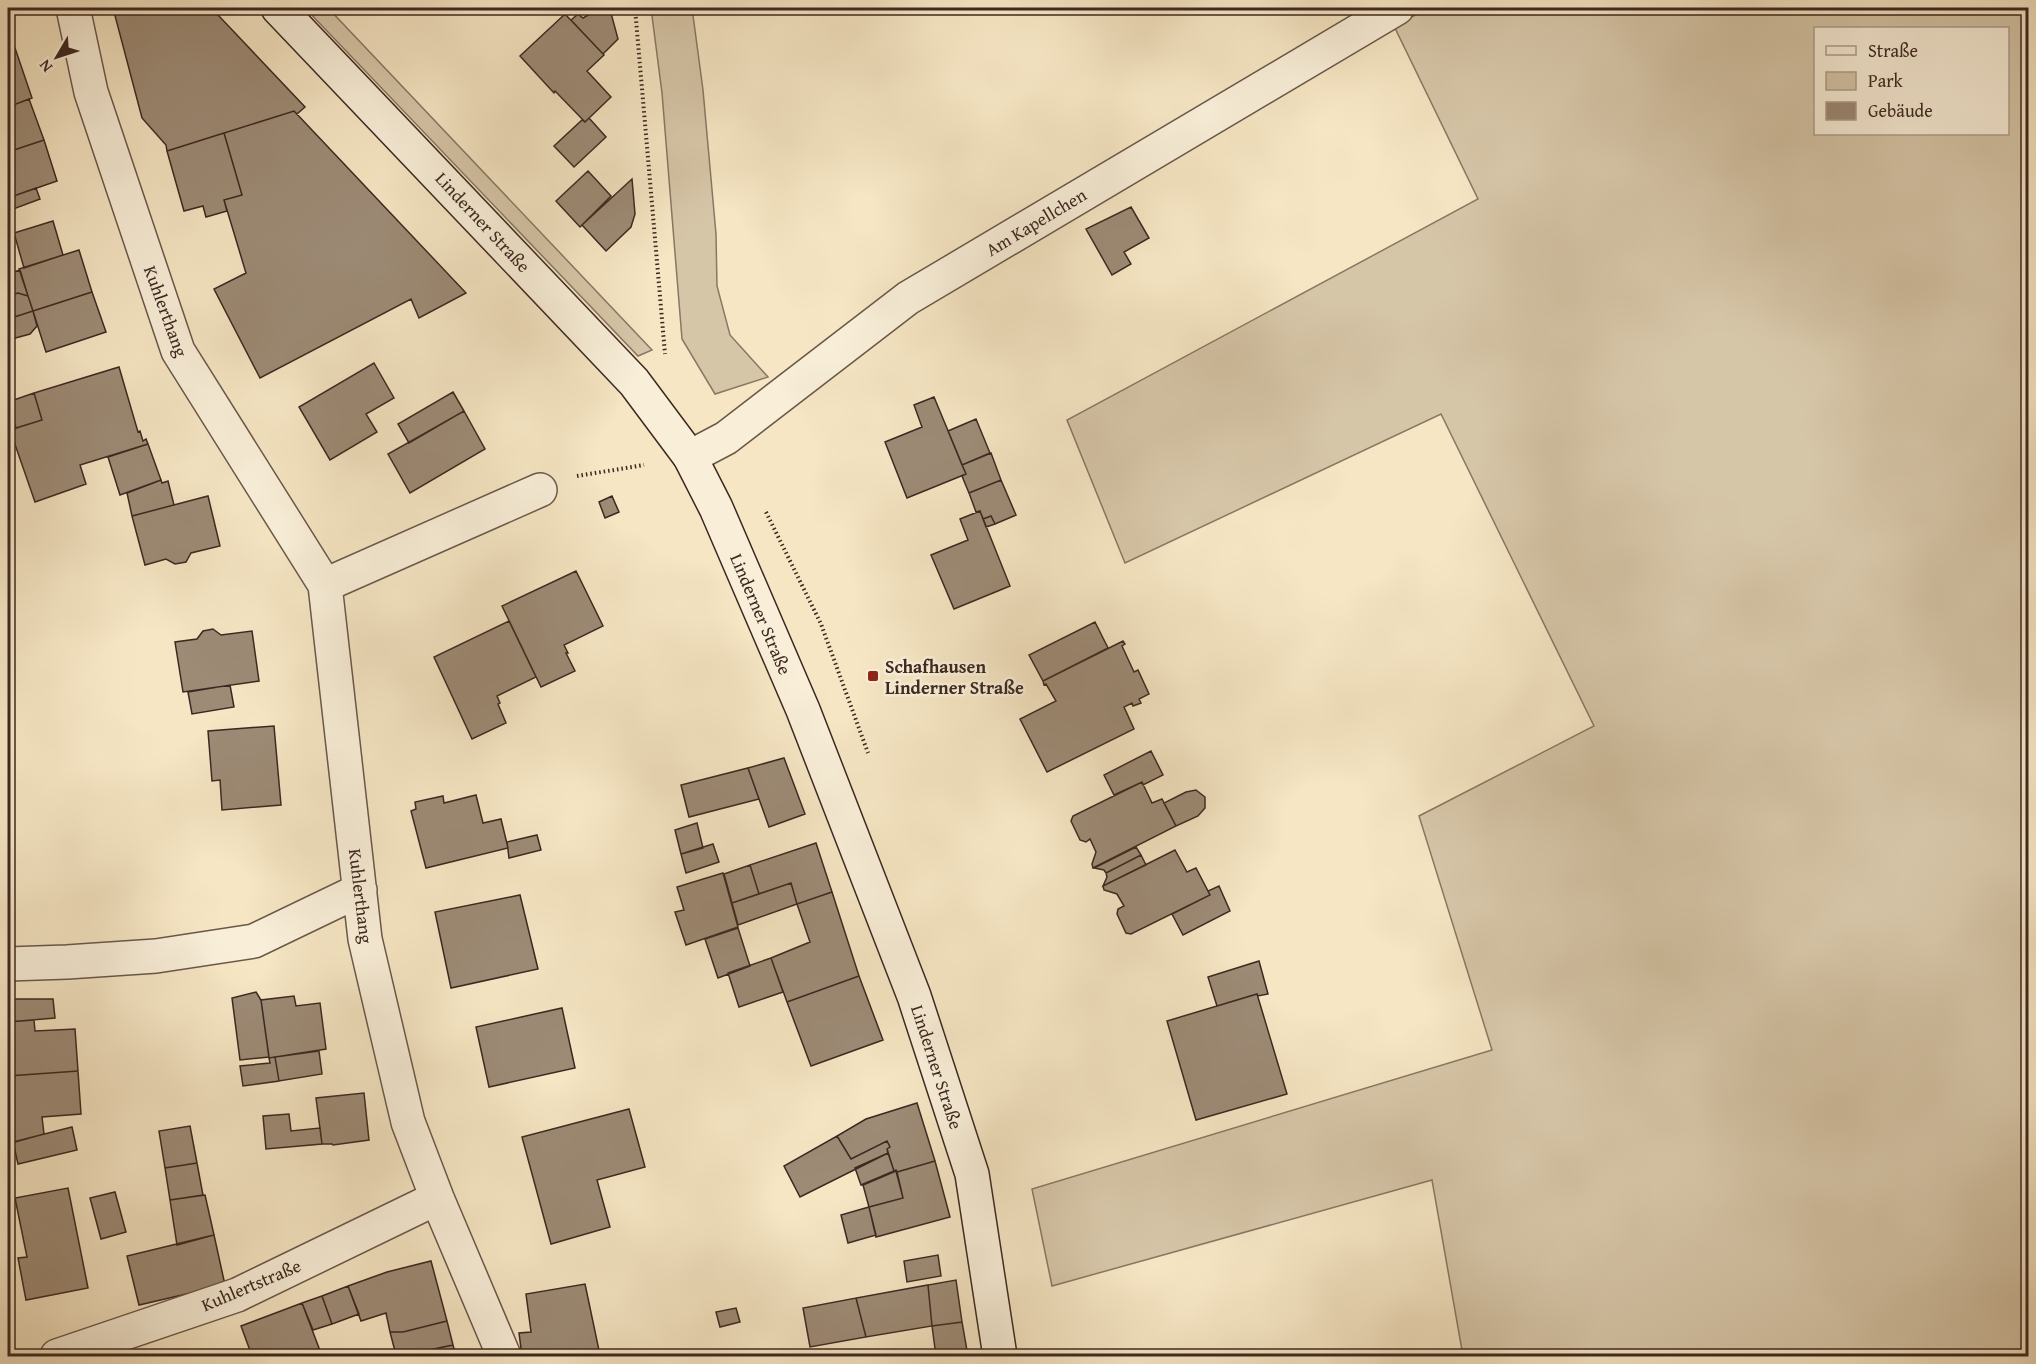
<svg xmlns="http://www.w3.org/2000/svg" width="2036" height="1364" font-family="'Gentium Book Plus',serif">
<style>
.green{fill:#d6c6a8;stroke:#897764;stroke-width:1.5;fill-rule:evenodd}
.building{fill:#9d8b76;stroke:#3c2821;stroke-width:1.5}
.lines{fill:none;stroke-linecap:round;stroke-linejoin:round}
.street-casing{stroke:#6a584a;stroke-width:36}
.secondary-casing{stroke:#3c2821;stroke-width:36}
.path{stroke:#3c2821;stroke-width:4;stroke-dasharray:1.5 3;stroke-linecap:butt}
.street{stroke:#f9efd9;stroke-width:33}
.secondary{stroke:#f9efd9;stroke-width:33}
.poi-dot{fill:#8f2418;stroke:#f9efd9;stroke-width:2}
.labels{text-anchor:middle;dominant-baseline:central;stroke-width:5;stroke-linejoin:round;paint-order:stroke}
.street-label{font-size:18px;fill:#3c2821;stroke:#f9efd9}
.poi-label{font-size:18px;font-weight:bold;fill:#3c2821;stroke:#f9efd9;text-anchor:start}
</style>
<rect width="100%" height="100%" fill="#f6e6c4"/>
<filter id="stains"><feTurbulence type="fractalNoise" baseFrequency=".00333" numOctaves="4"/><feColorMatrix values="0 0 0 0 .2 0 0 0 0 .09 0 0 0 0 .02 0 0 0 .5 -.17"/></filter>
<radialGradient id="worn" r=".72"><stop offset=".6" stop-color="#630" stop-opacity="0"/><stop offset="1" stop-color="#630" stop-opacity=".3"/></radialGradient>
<path class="green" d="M 305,8 L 328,8 L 652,350 L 638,356 Z
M 651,8 L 692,8 L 703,90 L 716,234 L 717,286 L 730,335 L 768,377 L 715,394 L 682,339 L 662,93 Z
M 1429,8 L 2028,8 L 2028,1356 L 1463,1356 L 1432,1180 L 1052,1286 L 1032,1189 L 1492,1050 L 1419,816 L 1594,726 L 1441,414 L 1125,563 L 1067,420 L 1478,199 L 1394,26 ZM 1816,28 L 2008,28 L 2008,134 L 1816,134 Z"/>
<path class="building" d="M 113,8 L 207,8 L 219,16 L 305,107 L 297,114 L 294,111 L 167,151 L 166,145 L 142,118 Z
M 600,8 L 607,8 L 611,13 L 618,39 L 603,54 L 571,20 L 578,14 L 583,18 Z
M 565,14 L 604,55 L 587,71 L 611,97 L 585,122 L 555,91 L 554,93 L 520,56 Z
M 15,48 L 32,98 L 8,107 L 8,50 Z
M 29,99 L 44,140 L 8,152 L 8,107 Z
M 294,111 L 466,293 L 419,318 L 411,299 L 260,378 L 214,289 L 246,273 L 224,200 L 242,195 L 224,133 Z
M 589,118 L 606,137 L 574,167 L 554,146 L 582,120 L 585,122 Z
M 224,133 L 242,195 L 224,200 L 227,211 L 206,217 L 203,206 L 184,211 L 167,151 Z
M 44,140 L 57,181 L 8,198 L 8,152 Z
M 588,171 L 611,196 L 580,227 L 556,201 Z
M 632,179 L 635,214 L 631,227 L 606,251 L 582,225 Z
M 36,188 L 40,199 L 8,211 L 8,198 Z
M 1131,207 L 1149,238 L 1124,252 L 1131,264 L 1112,275 L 1086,229 Z
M 53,221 L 63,255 L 24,268 L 14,233 Z
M 79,250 L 92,292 L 33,311 L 19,269 Z
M 20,270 L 28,296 L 18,293 L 8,296 L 8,274 Z
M 92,292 L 106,332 L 46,352 L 33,311 Z
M 18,293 L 28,296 L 33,311 L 8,319 L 8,296 Z
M 33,311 L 37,326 L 30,334 L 8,340 L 8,319 Z
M 374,363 L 394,398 L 366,414 L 377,432 L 330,460 L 299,407 Z
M 119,367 L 138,432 L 140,431 L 143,441 L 146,439 L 148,444 L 80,465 L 86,484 L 35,502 L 10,430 L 42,420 L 34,393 Z
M 453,392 L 464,411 L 409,443 L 398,424 Z
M 34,393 L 42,420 L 16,428 L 8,402 Z
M 934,397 L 966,474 L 907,498 L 885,442 L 922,427 L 914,405 Z
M 464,411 L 485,449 L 410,493 L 388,454 Z
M 976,419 L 990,453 L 962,465 L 948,431 Z
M 148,444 L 161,480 L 120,495 L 108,457 Z
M 991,453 L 1001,480 L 969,493 L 962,476 L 966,474 L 962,465 Z
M 161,480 L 162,483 L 168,481 L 174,505 L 132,516 L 127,493 Z
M 1001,480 L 1016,515 L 995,524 L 991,516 L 983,519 L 980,511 L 976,512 L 969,493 Z
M 208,496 L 220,546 L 191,553 L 186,562 L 175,564 L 166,559 L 145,565 L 132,516 Z
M 612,496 L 619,512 L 605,518 L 599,502 Z
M 980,511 L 1010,586 L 954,609 L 931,555 L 968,540 L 960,519 Z
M 991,516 L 995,524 L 986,527 L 983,519 Z
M 576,571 L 603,626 L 564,645 L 568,653 L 566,653 L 575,671 L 541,687 L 502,606 Z
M 509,621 L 536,677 L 497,696 L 500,703 L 498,704 L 506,723 L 472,739 L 434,657 Z
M 1095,622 L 1108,648 L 1043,681 L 1029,655 Z
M 213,629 L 221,635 L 252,631 L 259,681 L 183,692 L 175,642 L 197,639 L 203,631 Z
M 1123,641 L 1125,644 L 1122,646 L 1134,672 L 1138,670 L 1149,694 L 1139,699 L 1141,703 L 1133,706 L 1132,703 L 1124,707 L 1134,729 L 1047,772 L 1020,719 L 1056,701 L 1046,684 L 1044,685 L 1043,681 Z
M 230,685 L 234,707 L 192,714 L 188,692 Z
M 274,726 L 281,805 L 222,810 L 220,780 L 212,781 L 208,731 Z
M 1151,751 L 1163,775 L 1143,785 L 1142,782 L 1114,795 L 1104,775 Z
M 784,758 L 805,814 L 769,827 L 748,768 Z
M 748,768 L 759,799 L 689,817 L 681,785 Z
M 1142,782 L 1152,803 L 1162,799 L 1176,826 L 1093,868 L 1092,864 L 1096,852 L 1090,839 L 1086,842 L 1080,840 L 1071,821 L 1073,816 Z
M 1196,790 L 1205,797 L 1205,808 L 1198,816 L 1176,826 L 1164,803 L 1186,792 Z
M 476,795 L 483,823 L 501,819 L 508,848 L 426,868 L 411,811 L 416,809 L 415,802 L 443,796 L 444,803 Z
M 697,823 L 703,848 L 681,854 L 675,830 Z
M 537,835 L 541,850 L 509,858 L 507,842 Z
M 816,843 L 832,892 L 797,904 L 791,883 L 759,894 L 750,865 Z
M 713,844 L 719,862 L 686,873 L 681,854 Z
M 1136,847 L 1141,855 L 1106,873 L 1104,870 L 1094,868 Z
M 1175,850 L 1187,872 L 1196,868 L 1210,895 L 1131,934 L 1126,933 L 1117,914 L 1118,909 L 1124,906 L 1117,894 L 1104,890 L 1103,886 Z
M 1141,855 L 1146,865 L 1103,886 L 1107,877 L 1106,873 Z
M 750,865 L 759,894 L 732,903 L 724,874 Z
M 723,873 L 738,927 L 686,945 L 675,912 L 684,910 L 677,887 Z
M 791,883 L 797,904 L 738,925 L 732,903 Z
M 1219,886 L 1230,911 L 1183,935 L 1172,914 L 1210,895 L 1208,891 Z
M 832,892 L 859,976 L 787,1002 L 771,958 L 810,942 L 797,904 Z
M 520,895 L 538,969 L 451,988 L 435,912 Z
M 738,928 L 750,966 L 718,978 L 705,939 Z
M 771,958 L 783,992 L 739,1007 L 728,973 Z
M 1259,961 L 1268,994 L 1258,996 L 1257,994 L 1217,1006 L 1208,977 Z
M 859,976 L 883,1040 L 811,1066 L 787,1002 Z
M 256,992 L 261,1000 L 269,1057 L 240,1060 L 232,998 Z
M 1257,994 L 1287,1094 L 1196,1120 L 1167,1021 Z
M 294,996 L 296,1006 L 320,1003 L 326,1049 L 269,1058 L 261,1000 Z
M 8,999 L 53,999 L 55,1018 L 8,1022 Z
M 562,1008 L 575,1068 L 489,1087 L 476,1027 Z
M 34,1020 L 35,1031 L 75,1029 L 78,1071 L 8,1076 L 8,1022 Z
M 319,1051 L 322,1074 L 279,1081 L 275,1057 Z
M 275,1057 L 279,1081 L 243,1086 L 240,1066 L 270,1063 L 269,1058 Z
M 78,1071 L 81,1114 L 42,1117 L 44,1134 L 8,1144 L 8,1076 Z
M 364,1093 L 369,1140 L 333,1145 L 332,1144 L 322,1144 L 316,1098 Z
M 917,1103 L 935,1161 L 897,1172 L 896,1170 L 894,1171 L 887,1149 L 890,1147 L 887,1141 L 851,1159 L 837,1136 L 866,1119 Z
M 629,1109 L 645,1167 L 597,1180 L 610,1227 L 551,1244 L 522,1137 Z
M 289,1114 L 291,1131 L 320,1128 L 322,1144 L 266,1149 L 263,1116 Z
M 190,1126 L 197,1163 L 165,1168 L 159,1131 Z
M 72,1127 L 77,1150 L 18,1164 L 13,1142 Z
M 837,1136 L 851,1159 L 887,1141 L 890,1147 L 887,1149 L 888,1153 L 800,1197 L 784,1166 Z
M 888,1153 L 894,1171 L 861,1185 L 855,1168 Z
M 935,1161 L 950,1217 L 876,1237 L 869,1207 L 903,1198 L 897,1172 Z
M 197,1163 L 203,1195 L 170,1200 L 165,1168 Z
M 896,1171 L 903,1198 L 869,1207 L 863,1185 Z
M 68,1188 L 88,1288 L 26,1300 L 18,1258 L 27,1257 L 15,1198 Z
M 115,1192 L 126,1232 L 101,1239 L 90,1198 Z
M 205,1195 L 214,1235 L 177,1245 L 170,1200 Z
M 869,1207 L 876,1235 L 848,1243 L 841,1215 Z
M 214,1235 L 225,1285 L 139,1305 L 127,1256 Z
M 938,1255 L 941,1276 L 907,1282 L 904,1261 Z
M 431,1261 L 447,1321 L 403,1332 L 390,1332 L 386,1313 L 361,1321 L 348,1286 L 387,1272 Z
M 956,1280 L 962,1322 L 932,1326 L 928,1285 Z
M 585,1284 L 600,1355 L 522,1356 L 519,1333 L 531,1332 L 526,1294 Z
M 928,1285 L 932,1326 L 866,1337 L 856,1298 Z
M 348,1286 L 359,1314 L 332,1324 L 322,1296 Z
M 322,1296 L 332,1324 L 313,1330 L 302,1303 Z
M 856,1298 L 866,1337 L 810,1347 L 803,1308 Z
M 302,1303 L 322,1356 L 252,1356 L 241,1326 Z
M 736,1308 L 740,1322 L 720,1327 L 716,1312 Z
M 447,1321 L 453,1345 L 401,1356 L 396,1355 L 390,1332 L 403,1332 Z
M 962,1322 L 968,1356 L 936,1356 L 932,1326 Z
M 453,1345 L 456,1356 L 401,1356 Z"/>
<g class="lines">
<defs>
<path id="street" d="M 73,8 L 91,92 L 178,351 L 325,585
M 690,457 L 726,438 L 908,298 L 1397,8
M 8,964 L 67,962 L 156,956 L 254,941 L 360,890
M 57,1356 L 237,1295 L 437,1198
M 504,1356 L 437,1198 L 408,1122 L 365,939 L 325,585 L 540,490"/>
<path id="secondary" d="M 278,8 L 634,382 L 690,457 L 716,508 L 803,710 L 914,996 L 972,1174 L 1000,1356"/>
</defs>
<use href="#street" class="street-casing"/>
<use href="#secondary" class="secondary-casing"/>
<path class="path" d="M 635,8 L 665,354
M 577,476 L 644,465
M 766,512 L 821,624 L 868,753"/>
<use href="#street" class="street"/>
<use href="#secondary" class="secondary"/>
</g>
<rect class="poi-dot" x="867" y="670" width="12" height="12" rx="3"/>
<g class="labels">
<g class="street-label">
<text transform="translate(483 222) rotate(47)">Linderner Straße</text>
<text transform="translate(1036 222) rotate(-31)">Am Kapellchen</text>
<text transform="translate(166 311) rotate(70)">Kuhlerthang</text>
<text transform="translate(761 614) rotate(67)">Linderner Straße</text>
<text transform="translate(361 896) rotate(83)">Kuhlerthang</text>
<text transform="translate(937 1067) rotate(72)">Linderner Straße</text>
<text transform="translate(251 1285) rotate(-23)">Kuhlertstraße</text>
</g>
<g class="poi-label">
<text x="885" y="666">Schafhausen<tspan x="885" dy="21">Linderner Straße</tspan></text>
</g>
</g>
<rect width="2036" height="1364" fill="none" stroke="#f6e6c4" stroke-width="30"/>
<rect x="9" y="9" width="2018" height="1346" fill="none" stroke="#3c2821" stroke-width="3"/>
<rect x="15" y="15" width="2006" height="1334" fill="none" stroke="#3c2821" stroke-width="1.5"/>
<rect x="1814" y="27" width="195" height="108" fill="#f9efd9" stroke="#ad9f8f" stroke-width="1.5"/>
<rect x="1826" y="46" width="30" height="9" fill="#f9efd9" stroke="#ad9f8f" stroke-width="1.5"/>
<text x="1868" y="57" font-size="18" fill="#3c2821">Straße</text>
<rect x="1826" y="72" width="30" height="18" fill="#d6c6a8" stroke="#ad9f8f" stroke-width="1.5"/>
<text x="1868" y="87" font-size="18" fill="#3c2821">Park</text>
<rect x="1826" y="102" width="30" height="18" fill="#9d8b76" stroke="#ad9f8f" stroke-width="1.5"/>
<text x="1868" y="117" font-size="18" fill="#3c2821">Gebäude</text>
<g transform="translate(57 57) rotate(231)" stroke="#f9efd9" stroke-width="4.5" paint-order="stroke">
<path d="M0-4.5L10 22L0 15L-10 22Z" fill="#3c2821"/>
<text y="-9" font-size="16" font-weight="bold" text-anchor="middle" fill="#3c2821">N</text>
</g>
<rect width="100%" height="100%" filter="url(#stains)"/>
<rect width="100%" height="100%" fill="url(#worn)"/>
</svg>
